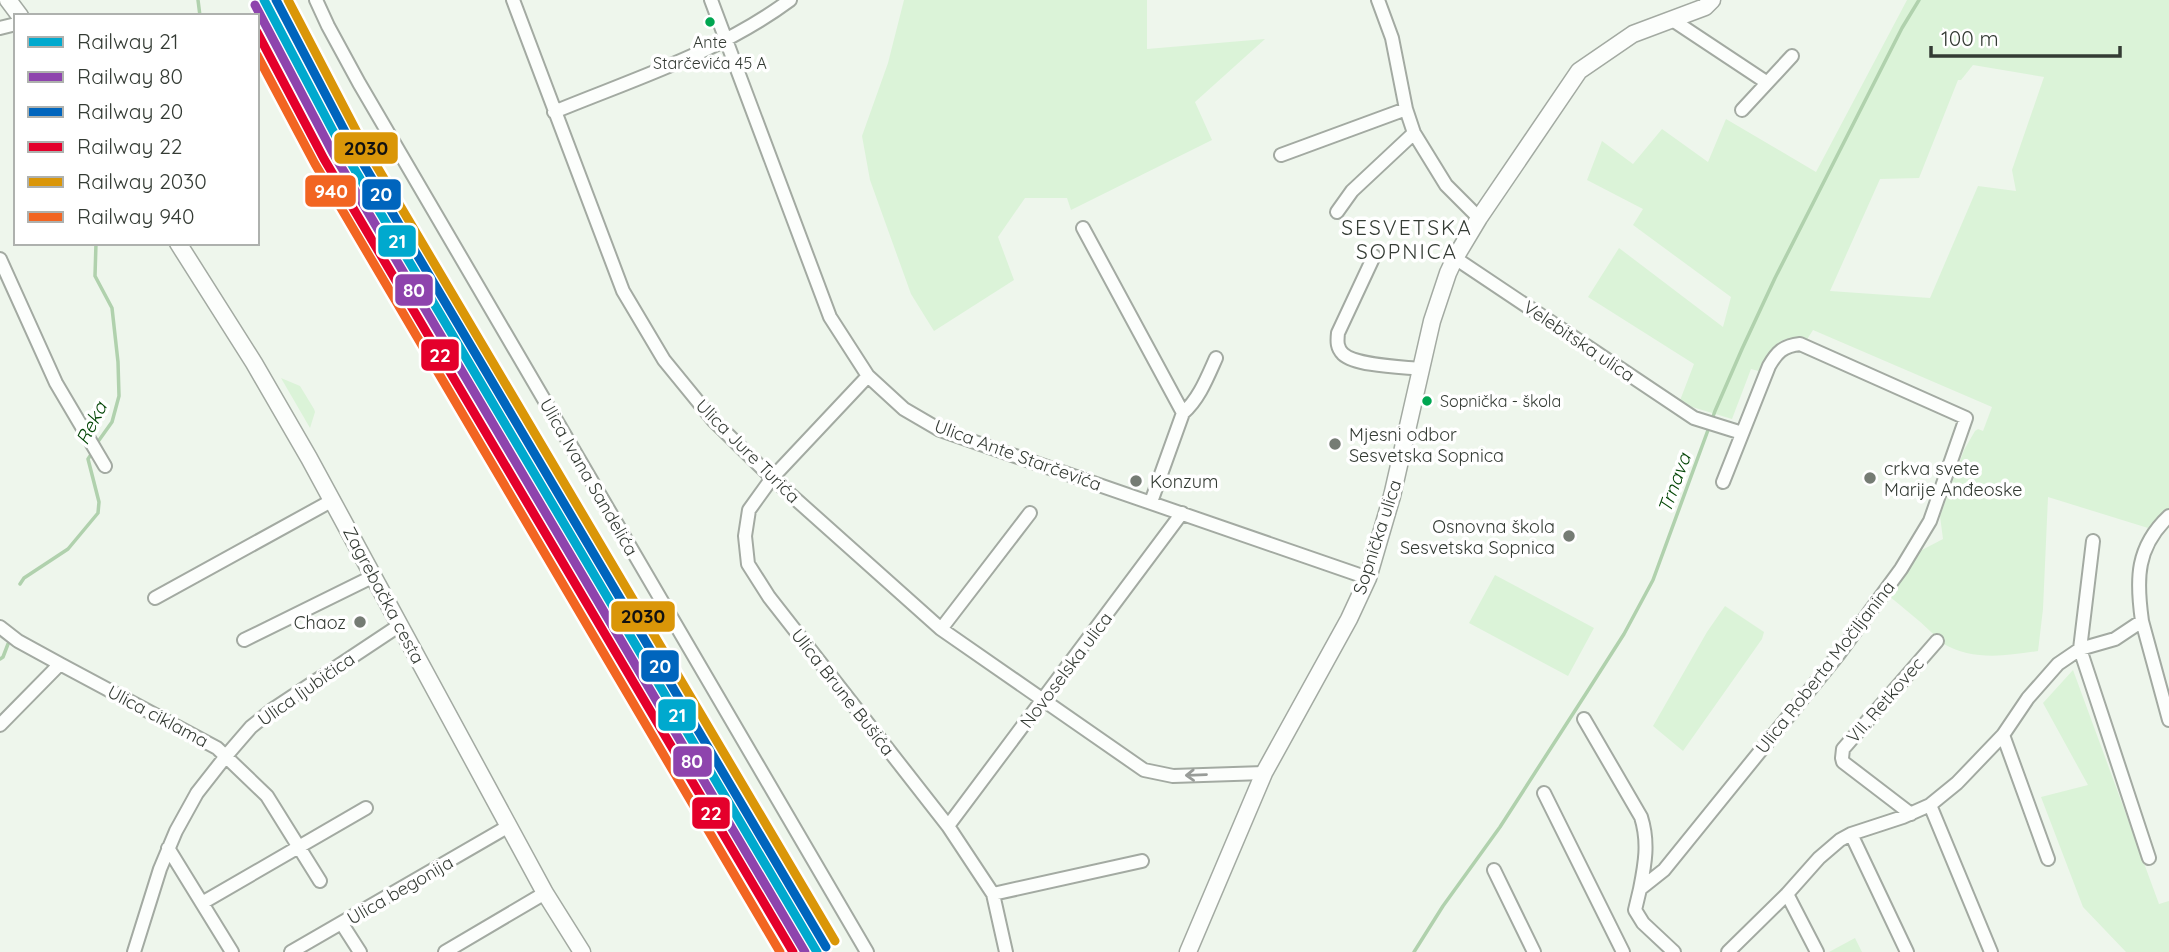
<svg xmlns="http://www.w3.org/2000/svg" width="2169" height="952" font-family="Quicksand,sans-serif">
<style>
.green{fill:#dbf3d8;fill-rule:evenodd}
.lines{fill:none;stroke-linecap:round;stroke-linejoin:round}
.stream{stroke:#b0d1ad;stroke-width:3.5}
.street-casing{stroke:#a3aaa2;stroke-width:16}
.secondary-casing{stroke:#a3aaa2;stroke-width:19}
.street{stroke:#fcfefc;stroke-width:12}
.secondary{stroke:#fcfefc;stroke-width:16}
.rail{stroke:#c2c5c2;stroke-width:3.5;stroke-dasharray:12 12;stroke-linecap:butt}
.rail-1-casing{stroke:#fff;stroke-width:14}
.rail-2-casing{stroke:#fff;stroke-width:14}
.rail-3-casing{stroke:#fff;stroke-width:14}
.rail-4-casing{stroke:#fff;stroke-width:14}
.rail-5-casing{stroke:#fff;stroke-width:14}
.rail-6-casing{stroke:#fff;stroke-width:14}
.rail-1{stroke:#00a9ce;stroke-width:9}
.rail-2{stroke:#8e44ad;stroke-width:9}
.rail-3{stroke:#0065bd;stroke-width:9}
.rail-4{stroke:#e4002b;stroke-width:9}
.rail-5{stroke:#da9608;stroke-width:9}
.rail-6{stroke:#f26522;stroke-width:9}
.oneway{stroke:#989c98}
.bus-dot{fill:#00a651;stroke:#fff;stroke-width:2.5}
.poi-dot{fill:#757c74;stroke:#fff;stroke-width:2.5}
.labels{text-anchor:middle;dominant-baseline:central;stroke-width:7;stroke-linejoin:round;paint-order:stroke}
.bus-label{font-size:16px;fill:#343b34;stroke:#fff}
.street-label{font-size:18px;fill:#343b34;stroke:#fff}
.poi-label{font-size:18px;fill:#343b34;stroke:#fff;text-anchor:start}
.water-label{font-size:19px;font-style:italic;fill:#034605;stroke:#fff}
.quarter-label{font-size:21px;letter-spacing:2px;fill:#343b34;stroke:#fff}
.line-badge{stroke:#fff;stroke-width:2.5}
.badge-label{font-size:19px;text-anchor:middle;font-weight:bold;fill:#fff}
.pale-badge-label{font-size:19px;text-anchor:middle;font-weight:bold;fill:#111}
</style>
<rect width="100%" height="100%" fill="#eef6ec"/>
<path class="green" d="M 904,0 L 1147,0 L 1147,49 L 1265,39 L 1195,102 L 1212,140 L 1071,210 L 1067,198 L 1025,198 L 998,237 L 1014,280 L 934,331 L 911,294 L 870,180 L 862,136 L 888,63 Z
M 1907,0 L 2169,0 L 2169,509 L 2148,528 L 2048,497 L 2043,609 L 2038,651 C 2005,656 1972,661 1942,643 C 1937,640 1935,635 1931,632 C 1918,619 1903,608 1889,596 L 1920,551 L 1943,539 L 1940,516 L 1964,450 L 1975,431 L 1978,429 L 1983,431 L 1992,407 L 1813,330 L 1806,341 C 1778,331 1771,350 1762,372 L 1751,369 L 1732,419 L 1679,403 L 1694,364 L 1588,297 L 1619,248 L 1723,327 L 1731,297 L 1633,225 L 1643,209 L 1587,180 L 1602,141 L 1633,164 L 1662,129 L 1708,162 L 1726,119 L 1816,172 ZM 1973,65 L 2044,77 L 2012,170 L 2016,191 L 1978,186 L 1930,298 L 1830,291 L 1880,179 L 1919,178 L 1958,80 L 1961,80 Z
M 281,378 L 300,386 L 314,409 L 315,412 L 310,428 Z
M 1495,575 L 1594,628 L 1568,676 L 1469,623 Z
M 1725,606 L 1764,632 L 1762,639 L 1683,751 L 1653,726 L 1707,632 Z
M 2073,670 L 2159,904 L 2169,901 L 2169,952 L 2126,952 L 2083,907 L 2041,797 L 2088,785 L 2043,703 Z
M 1855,938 L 1862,952 L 1829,952 Z"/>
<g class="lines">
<path class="stream" d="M 198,0 L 200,16
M 96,243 L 95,276 L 112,308 L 118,362 L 119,396 L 112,422 L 97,443
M 20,584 L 24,578 L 68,549 L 98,513 L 99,502 L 88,459 L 92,453
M 0,659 L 3,657 L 8,644
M 1414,952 L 1443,906 L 1500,827 L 1587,692 L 1624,634 L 1653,580 L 1715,411 L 1742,349 L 1775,278 L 1902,28 L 1919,0"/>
<defs>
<path id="street" d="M 316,0 L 328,26 L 359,83 L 867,952
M 513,0 L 623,291 L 664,360 L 713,420 L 772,478 L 941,629 L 1144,770 L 1173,776 L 1264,773
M 711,0 L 830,317 L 868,376 L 904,409 L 940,430 L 1368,578
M 1378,0 L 1392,38 L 1406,109 L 1414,133 L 1446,185 L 1479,218
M 1671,19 L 1766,82
M 0,28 L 16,24
M 1742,110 L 1792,56
M 554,112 C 634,79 720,52 790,0
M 1281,155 L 1406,109
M 1337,212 L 1352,191 L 1414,133
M 1083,228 L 1183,413
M 1374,256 L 1338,333 C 1337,342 1337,348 1343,354 C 1356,366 1403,367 1421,369
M 1455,258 L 1694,418 L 1742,433
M 0,259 L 56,383 L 105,466
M 868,376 L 772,478 L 749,510 L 745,536 L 748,564 L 769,597 L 948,826 L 993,894 L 1006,952
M 1151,502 L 1183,413 C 1199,399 1207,378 1216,358
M 2093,541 L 2080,649 L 2149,858
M 155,598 L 333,500
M 2142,621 L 2169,720
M 0,627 L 18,641 L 60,664
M 941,629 L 1030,513
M 244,640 L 374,576
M 1584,719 L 1641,817 C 1649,842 1645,864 1640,889
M 0,725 L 60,664 L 217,748 L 267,796 L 320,881
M 2003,735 L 2048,859
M 1544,793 L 1623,952
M 1930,805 L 1991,952
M 1911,814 L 1843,762 L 1842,758 L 1843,749 L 1937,641
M 948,826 L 1182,513
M 1851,834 L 1907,952
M 168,848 L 232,952
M 1494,870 L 1534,952
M 993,894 L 1142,861
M 1787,894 L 1817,952
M 202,903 L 366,808
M 342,924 L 360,952
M 134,952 L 160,869 L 176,831 L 197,793 L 226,756 L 251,727 L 272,710 L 400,625
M 291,952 L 509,826
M 445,952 L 545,893
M 1674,952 L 1643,923 L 1635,910 L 1640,889 L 1664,870 L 1838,655 L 1901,569 L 1930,521 L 1966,418 L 1800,344 C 1783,346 1777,352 1769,366 L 1723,482
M 1728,952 L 1787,894 L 1819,858 L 1840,840 L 1851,834 L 1903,817 L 1930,805 L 1957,783 L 2003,735 L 2028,698 L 2058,664 L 2080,649 L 2115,639 L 2142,621 C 2136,579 2136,547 2169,516"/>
<path id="secondary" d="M 8,0 L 20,16
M 178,243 L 254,363 L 309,458 L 545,893 L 582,952
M 1188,952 L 1264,773 L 1349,619 L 1368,578 L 1392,496 L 1432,321 L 1448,273 L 1455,258 L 1479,218 L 1579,71 L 1633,34 L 1705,7 L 1712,0"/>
</defs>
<use href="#street" class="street-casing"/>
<use href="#secondary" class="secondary-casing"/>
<use href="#street" class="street"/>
<use href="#secondary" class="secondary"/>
<path class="rail" d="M 283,0 L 360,146 L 835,952"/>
<defs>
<path id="rail-1" d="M 264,0 L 342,148 L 817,952"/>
<path id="rail-2" d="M 255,5 L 333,153 L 805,952"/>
<path id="rail-3" d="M 276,0 L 351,143 L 826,947"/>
<path id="rail-4" d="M 257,32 L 324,159 L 793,952"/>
<path id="rail-5" d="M 288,0 L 360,138 L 835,941"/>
<path id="rail-6" d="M 257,55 L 315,164 L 780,952"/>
</defs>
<use href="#rail-1" class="rail-1-casing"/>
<use href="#rail-2" class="rail-2-casing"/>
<use href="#rail-3" class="rail-3-casing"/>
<use href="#rail-4" class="rail-4-casing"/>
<use href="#rail-5" class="rail-5-casing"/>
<use href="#rail-6" class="rail-6-casing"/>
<use href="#rail-1" class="rail-1"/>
<use href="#rail-2" class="rail-2"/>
<use href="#rail-3" class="rail-3"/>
<use href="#rail-4" class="rail-4"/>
<use href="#rail-5" class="rail-5"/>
<use href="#rail-6" class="rail-6"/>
</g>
<defs><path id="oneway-shaft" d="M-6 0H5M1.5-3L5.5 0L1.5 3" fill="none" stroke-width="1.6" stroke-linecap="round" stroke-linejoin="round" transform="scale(1.75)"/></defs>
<use class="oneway" href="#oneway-shaft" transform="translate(1196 775) rotate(178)"/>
<g class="bus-dot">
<circle cx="710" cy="22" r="6"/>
<circle cx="1427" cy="401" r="6"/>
</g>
<g class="poi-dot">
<circle cx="1335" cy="444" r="7"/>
<circle cx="1870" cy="478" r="7"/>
<circle cx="1136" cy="481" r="7"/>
<circle cx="1569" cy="536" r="7"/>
<circle cx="360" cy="622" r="7"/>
</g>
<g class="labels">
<g class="bus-label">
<text x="710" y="42">Ante<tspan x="710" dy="21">Starčevića 45 A</tspan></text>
<text x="1440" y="401" text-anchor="start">Sopnička - škola</text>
</g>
<g class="street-label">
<text transform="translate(1579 341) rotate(34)">Velebitska ulica</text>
<text transform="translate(748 451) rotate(45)">Ulica Jure Turića</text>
<text transform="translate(1018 455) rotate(20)">Ulica Ante Starčevića</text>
<text transform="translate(589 477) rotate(60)">Ulica Ivana Sandelića</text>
<text transform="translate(1377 537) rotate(-72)">Sopnička ulica</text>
<text transform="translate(384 595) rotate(62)">Zagrebačka cesta</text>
<text transform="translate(1825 667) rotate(-52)">Ulica Roberta Močiljanina</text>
<text transform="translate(1066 670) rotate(-53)">Novoselska ulica</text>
<text transform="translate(306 689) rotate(-35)">Ulica ljubičica</text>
<text transform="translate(843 692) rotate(52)">Ulica Brune Bušića</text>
<text transform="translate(1885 700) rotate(-49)">VII. Retkovec</text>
<text transform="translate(158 716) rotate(28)">Ulica ciklama</text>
<text transform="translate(400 890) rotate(-30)">Ulica begonija</text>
</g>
<g class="poi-label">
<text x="1349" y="434">Mjesni odbor<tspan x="1349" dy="21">Sesvetska Sopnica</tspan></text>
<text x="1884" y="468">crkva svete<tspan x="1884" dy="21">Marije Anđeoske</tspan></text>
<text x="1150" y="481">Konzum</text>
<text x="1555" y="526" text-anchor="end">Osnovna škola<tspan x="1555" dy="21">Sesvetska Sopnica</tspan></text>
<text x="346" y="622" text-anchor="end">Chaoz</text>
</g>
<g class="water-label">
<text transform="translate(91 423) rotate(-63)">Reka</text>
<text transform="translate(1674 483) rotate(-70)">Trnava</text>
</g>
<g class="quarter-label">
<text x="1407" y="227">SESVETSKA<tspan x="1407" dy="24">SOPNICA</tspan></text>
</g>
</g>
<g class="line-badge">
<rect x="333" y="131" width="66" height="34" rx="7" fill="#da9608"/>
<rect x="304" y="174" width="53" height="34" rx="7" fill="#f26522"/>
<rect x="361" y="178" width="41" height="33" rx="7" fill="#0065bd"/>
<rect x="377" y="224" width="40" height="34" rx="7" fill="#00a9ce"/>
<rect x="394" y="273" width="40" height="34" rx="7" fill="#8e44ad"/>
<rect x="420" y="338" width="40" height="34" rx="7" fill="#e4002b"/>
<rect x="610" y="600" width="66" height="33" rx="7" fill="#da9608"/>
<rect x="640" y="649" width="40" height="34" rx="7" fill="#0065bd"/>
<rect x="657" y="698" width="40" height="34" rx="7" fill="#00a9ce"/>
<rect x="672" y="745" width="41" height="33" rx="7" fill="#8e44ad"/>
<rect x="691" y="796" width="40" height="34" rx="7" fill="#e4002b"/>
</g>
<g class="badge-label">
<text x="331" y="198">940</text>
<text x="381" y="201">20</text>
<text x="397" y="248">21</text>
<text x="414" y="297">80</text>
<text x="440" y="362">22</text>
<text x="660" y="673">20</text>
<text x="677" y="722">21</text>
<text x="692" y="768">80</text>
<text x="711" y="820">22</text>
</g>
<g class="pale-badge-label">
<text x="366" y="155">2030</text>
<text x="643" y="623">2030</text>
</g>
<rect x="14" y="14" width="245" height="231" fill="#ffffff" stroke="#aeb1ae" stroke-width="2"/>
<rect x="28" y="37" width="35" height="10" fill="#00a9ce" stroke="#aeb1ae" stroke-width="2"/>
<text x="77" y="49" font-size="21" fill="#343b34">Railway 21</text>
<rect x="28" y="72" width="35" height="10" fill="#8e44ad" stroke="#aeb1ae" stroke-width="2"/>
<text x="77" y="84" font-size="21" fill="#343b34">Railway 80</text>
<rect x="28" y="107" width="35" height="10" fill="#0065bd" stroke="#aeb1ae" stroke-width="2"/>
<text x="77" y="119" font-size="21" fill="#343b34">Railway 20</text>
<rect x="28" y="142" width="35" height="10" fill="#e4002b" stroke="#aeb1ae" stroke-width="2"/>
<text x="77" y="154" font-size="21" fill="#343b34">Railway 22</text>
<rect x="28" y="177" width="35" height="10" fill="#da9608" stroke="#aeb1ae" stroke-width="2"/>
<text x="77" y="189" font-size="21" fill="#343b34">Railway 2030</text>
<rect x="28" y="212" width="35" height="10" fill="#f26522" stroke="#aeb1ae" stroke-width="2"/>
<text x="77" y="224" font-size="21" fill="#343b34">Railway 940</text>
<path d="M1931 46v10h189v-10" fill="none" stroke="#343b34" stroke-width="3.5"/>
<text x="1941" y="46" font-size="21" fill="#343b34" stroke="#ffffff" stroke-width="5" paint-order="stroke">100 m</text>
</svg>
